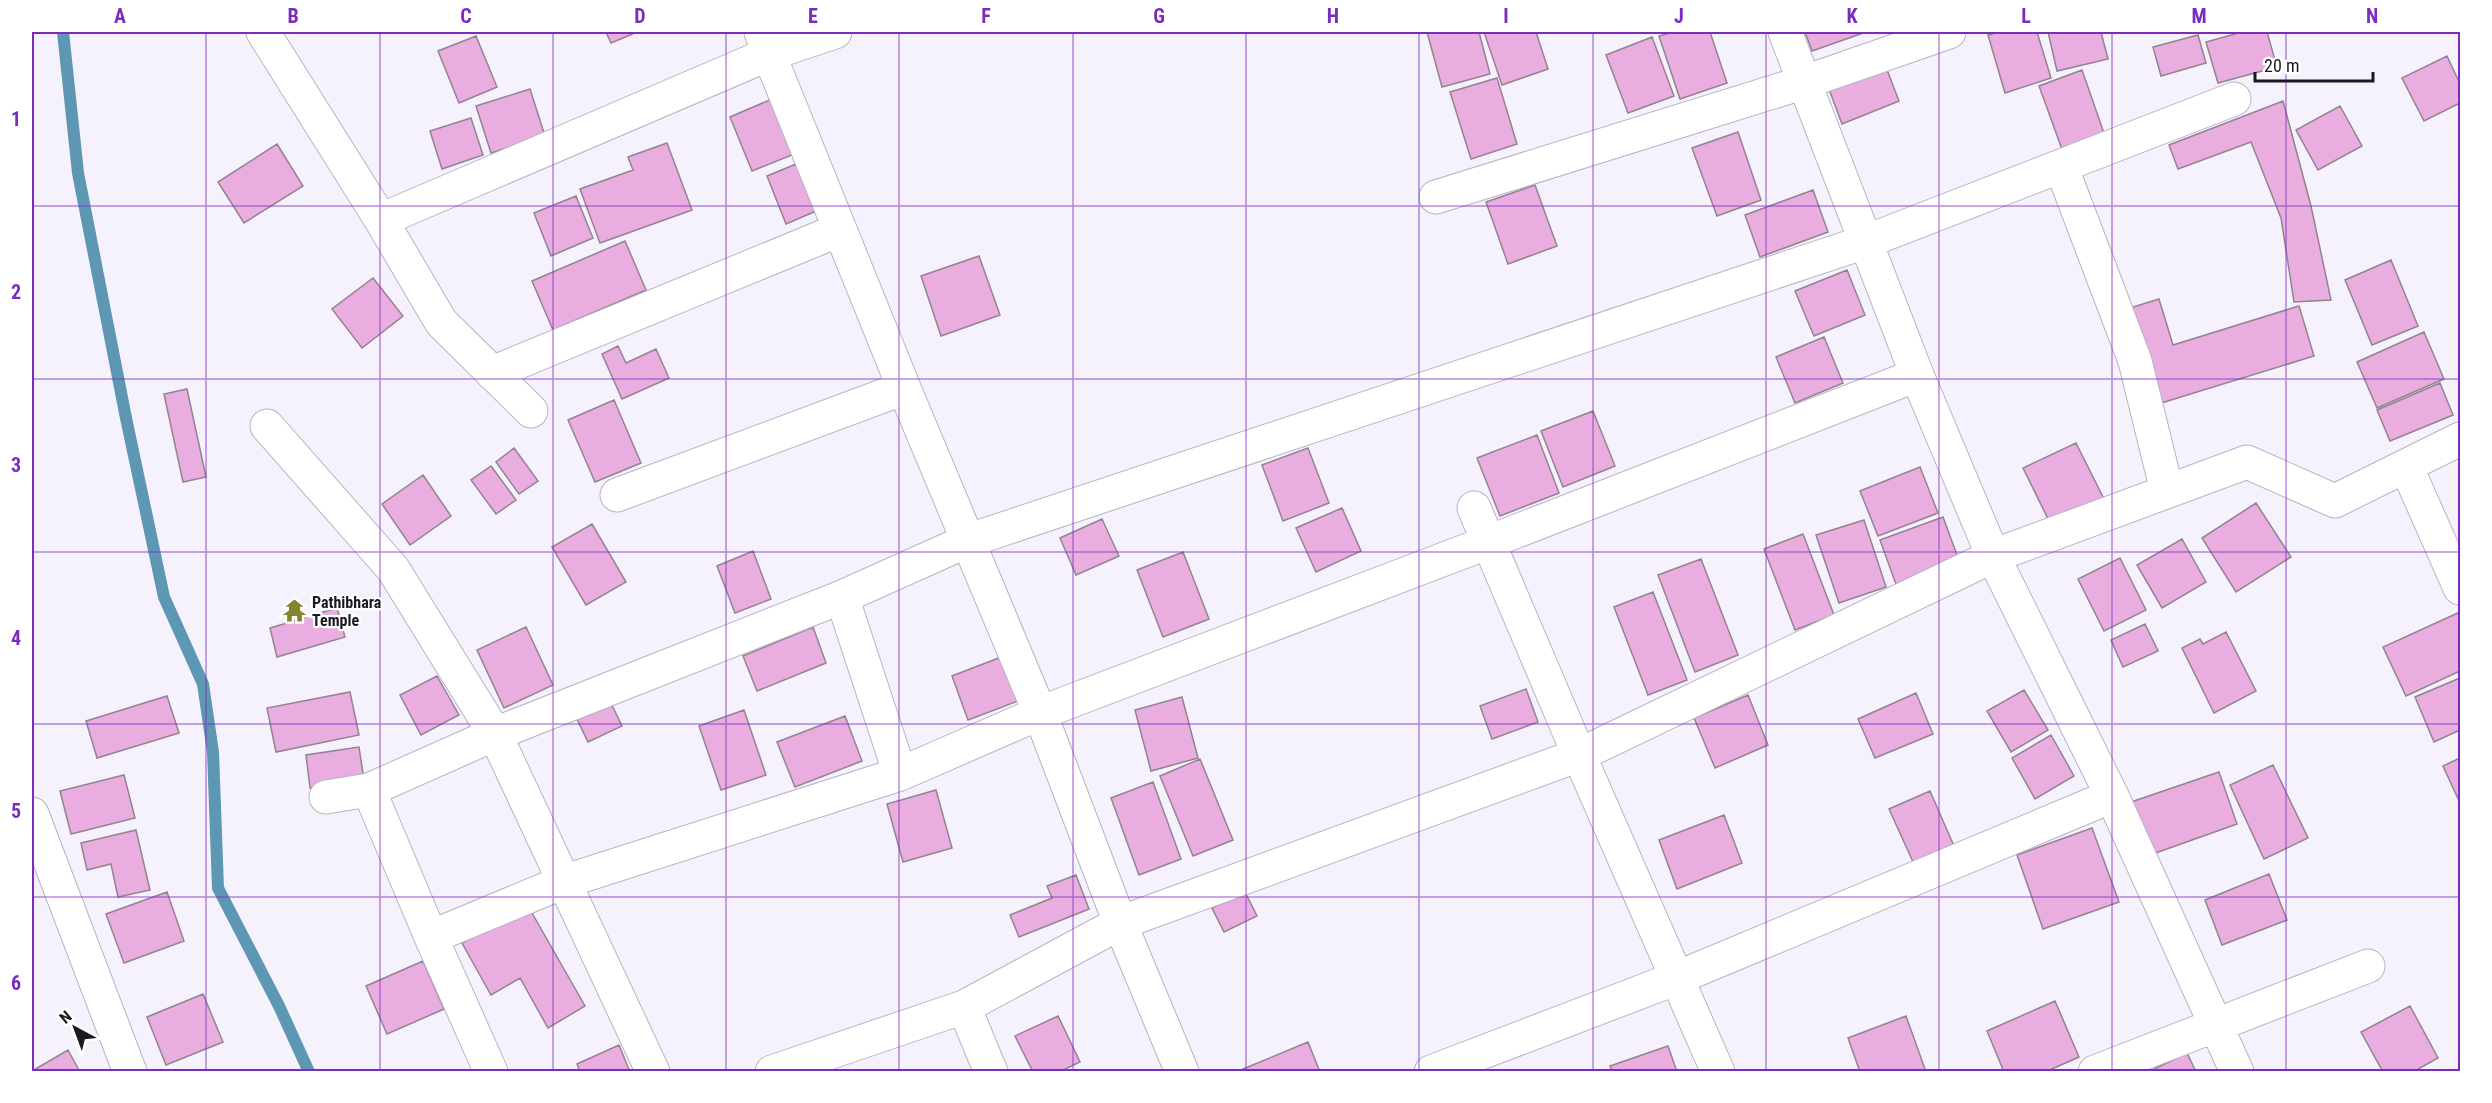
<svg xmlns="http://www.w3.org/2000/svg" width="2492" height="1103" font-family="'Roboto Condensed',sans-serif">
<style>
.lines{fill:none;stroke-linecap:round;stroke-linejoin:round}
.stream{stroke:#5e97b3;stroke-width:12}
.building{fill:#e9ade0;stroke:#938390;stroke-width:1.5}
.minor-casing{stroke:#b7b3c5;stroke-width:35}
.path{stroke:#adabb4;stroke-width:4;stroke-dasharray:1.5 4.5;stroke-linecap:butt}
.minor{stroke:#fff;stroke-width:33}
.grid{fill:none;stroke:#7b2cbf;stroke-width:1.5;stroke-opacity:0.55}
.labels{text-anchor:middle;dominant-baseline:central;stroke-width:4.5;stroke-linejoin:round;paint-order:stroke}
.poi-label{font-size:16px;font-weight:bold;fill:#1a191f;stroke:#fff;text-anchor:start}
.neatline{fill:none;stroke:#7b2cbf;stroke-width:2}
.grid-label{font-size:20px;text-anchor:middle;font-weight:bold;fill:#7b2cbf}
</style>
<rect width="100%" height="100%" fill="#f5f2fd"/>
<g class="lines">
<path class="stream" d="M 63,32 L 78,173 L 126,418 L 164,597 L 203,684 L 213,752 L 218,888 L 279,1006 L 309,1072"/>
</g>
<path class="building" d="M 606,32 L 637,32 L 611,43 Z
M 1427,32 L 1479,32 L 1490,74 L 1442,87 Z
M 1484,32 L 1536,32 L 1548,69 L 1502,85 Z
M 1674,32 L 1710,32 L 1727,83 L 1680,99 L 1659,36 Z
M 1805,32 L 1866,32 L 1812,51 Z
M 2000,32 L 2037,32 L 2051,78 L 2005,93 L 1988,35 Z
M 2048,32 L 2101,32 L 2108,59 L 2057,71 Z
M 2242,32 L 2267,32 L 2277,67 L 2218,83 L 2206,42 Z
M 2198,35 L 2206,63 L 2161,76 L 2153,47 Z
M 476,36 L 497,87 L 459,103 L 438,51 Z
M 1652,37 L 1674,96 L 1628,113 L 1606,55 Z
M 2447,56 L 2460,84 L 2460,103 L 2424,121 L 2402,78 Z
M 1884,62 L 1899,101 L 1842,124 L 1827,84 Z
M 2082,70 L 2105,136 L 2063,152 L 2039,86 Z
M 1497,78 L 1517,144 L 1471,159 L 1450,92 Z
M 530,89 L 545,136 L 491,153 L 476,106 Z
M 772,99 L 794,154 L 752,171 L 730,117 Z
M 2283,101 L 2311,206 L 2331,300 L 2294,302 L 2281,218 L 2251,142 L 2178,169 L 2169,145 Z
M 2340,106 L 2362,146 L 2318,170 L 2296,130 Z
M 471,118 L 483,155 L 442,169 L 430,131 Z
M 1738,132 L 1761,200 L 1717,216 L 1692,148 Z
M 667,143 L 692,210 L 600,243 L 580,189 L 633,170 L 628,157 Z
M 277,144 L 303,186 L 244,223 L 218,182 Z
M 796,164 L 816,211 L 786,224 L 767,176 Z
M 1535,185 L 1557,246 L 1508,264 L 1486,202 Z
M 1813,190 L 1828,232 L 1760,257 L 1745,215 Z
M 576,196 L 593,238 L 551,256 L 534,213 Z
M 625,241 L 646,290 L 553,330 L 532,281 Z
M 979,256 L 1000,315 L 941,336 L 921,276 Z
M 2391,260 L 2418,326 L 2372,345 L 2345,280 Z
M 1847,270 L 1865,315 L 1814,336 L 1795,291 Z
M 373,278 L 403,316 L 362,348 L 332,309 Z
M 2159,299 L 2173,345 L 2299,306 L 2314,356 L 2158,404 L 2130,308 Z
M 2424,332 L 2444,379 L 2377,408 L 2357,362 Z
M 1824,337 L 1843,383 L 1795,403 L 1776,357 Z
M 618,346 L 626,363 L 656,349 L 669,378 L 622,399 L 602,354 Z
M 2440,383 L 2453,415 L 2390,441 L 2377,410 Z
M 187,389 L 206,477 L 183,482 L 164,394 Z
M 614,400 L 641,463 L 595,482 L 568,420 Z
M 1593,411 L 1615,466 L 1563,487 L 1541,431 Z
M 1537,435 L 1559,493 L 1500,516 L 1477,458 Z
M 2076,443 L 2105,501 L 2052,527 L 2023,468 Z
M 514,448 L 538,481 L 519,494 L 496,462 Z
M 1308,448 L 1329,503 L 1283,521 L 1262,465 Z
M 491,466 L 516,500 L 496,514 L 471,480 Z
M 1920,467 L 1938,513 L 1878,536 L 1860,491 Z
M 423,475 L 451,516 L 410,545 L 382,504 Z
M 2256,503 L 2291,557 L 2236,592 L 2202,538 Z
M 1342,508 L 1361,551 L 1316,572 L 1296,528 Z
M 1943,517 L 1960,563 L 1897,587 L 1880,540 Z
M 1102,519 L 1119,556 L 1076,575 L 1060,538 Z
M 1864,520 L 1886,587 L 1839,603 L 1816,535 Z
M 592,524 L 626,582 L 586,605 L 552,547 Z
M 1803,534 L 1834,615 L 1795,630 L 1764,549 Z
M 2182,539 L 2206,582 L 2162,608 L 2137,565 Z
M 753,551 L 771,599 L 735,613 L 717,566 Z
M 1183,552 L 1209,619 L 1163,637 L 1137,570 Z
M 2120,558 L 2146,610 L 2104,631 L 2078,579 Z
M 1701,559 L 1738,655 L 1695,672 L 1658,575 Z
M 1653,592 L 1687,680 L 1648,695 L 1614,607 Z
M 337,608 L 345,637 L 277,657 L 270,628 Z
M 2460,612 L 2460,671 L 2406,696 L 2383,647 Z
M 2145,624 L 2158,651 L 2123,667 L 2111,640 Z
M 526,627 L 553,685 L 504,708 L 477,650 Z
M 813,627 L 826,663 L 757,691 L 743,656 Z
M 2226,632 L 2256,691 L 2214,713 L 2182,648 L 2200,639 L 2203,644 Z
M 1009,654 L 1026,698 L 968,720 L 952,676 Z
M 437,676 L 459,715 L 421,735 L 400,695 Z
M 2460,678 L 2460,730 L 2434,742 L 2415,697 Z
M 1526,689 L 1538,722 L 1492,739 L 1480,706 Z
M 2024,690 L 2048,730 L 2011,752 L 1987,711 Z
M 350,692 L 359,735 L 276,752 L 267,708 Z
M 1916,693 L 1933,734 L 1875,758 L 1858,719 Z
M 1748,695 L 1768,745 L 1715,768 L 1694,718 Z
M 167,696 L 179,733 L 97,758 L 86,721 Z
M 1182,697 L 1198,758 L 1151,771 L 1135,710 Z
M 609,699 L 622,726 L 588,742 L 575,715 Z
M 744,710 L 766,775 L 721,790 L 699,726 Z
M 845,716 L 862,761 L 795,787 L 777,742 Z
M 2051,735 L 2074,776 L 2035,799 L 2012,758 Z
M 359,747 L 364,780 L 310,788 L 306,755 Z
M 2460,758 L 2460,803 L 2443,766 Z
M 1200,759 L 1233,840 L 1193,856 L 1160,776 Z
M 2273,765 L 2308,838 L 2264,859 L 2230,785 Z
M 2219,772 L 2237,824 L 2150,855 L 2131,802 Z
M 124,775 L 135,818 L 71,834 L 60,791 Z
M 1153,782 L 1181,859 L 1139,875 L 1111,798 Z
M 936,790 L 952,848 L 903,862 L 887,804 Z
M 1930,791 L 1954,846 L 1914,864 L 1889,809 Z
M 1724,815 L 1742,863 L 1677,889 L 1659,840 Z
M 2092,828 L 2119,902 L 2043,929 L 2017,855 Z
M 136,830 L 150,890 L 118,897 L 111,864 L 87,870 L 81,843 Z
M 2269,874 L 2287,920 L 2222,945 L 2205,900 Z
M 1076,875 L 1089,909 L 1019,937 L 1010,915 L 1052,898 L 1047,886 Z
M 167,892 L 184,941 L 124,963 L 106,914 Z
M 1245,892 L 1257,916 L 1224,932 L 1212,908 Z
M 528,906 L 585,1006 L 548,1028 L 520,978 L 491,995 L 462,943 Z
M 423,961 L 444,1009 L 387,1034 L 366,986 Z
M 203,994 L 223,1042 L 166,1065 L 147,1017 Z
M 2055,1001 L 2079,1057 L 2045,1072 L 2004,1072 L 1987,1031 Z
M 2410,1006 L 2438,1058 L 2413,1072 L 2383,1072 L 2361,1032 Z
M 1058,1016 L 1080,1062 L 1059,1072 L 1033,1072 L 1015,1036 Z
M 1906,1016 L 1926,1072 L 1860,1072 L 1848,1038 Z
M 1308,1042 L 1320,1072 L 1244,1072 L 1243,1069 Z
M 619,1045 L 630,1072 L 580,1072 L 577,1064 Z
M 1668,1046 L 1677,1072 L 1612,1072 L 1610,1066 Z
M 68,1050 L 80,1072 L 32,1072 L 32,1071 Z
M 2187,1053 L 2196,1072 L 2148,1072 Z"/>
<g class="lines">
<defs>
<path id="minor" d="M 263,32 L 381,220 L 441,322 L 531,411
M 761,32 L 769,54 L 904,388 L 1040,713 L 1120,923 L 1182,1072
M 1785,32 L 1917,375 L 1993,556 L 2112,796 L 2237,1072
M 2061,166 L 2135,361 L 2167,491
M 1436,197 L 1805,82 L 1949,32
M 381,220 L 769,54 L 835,32
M 492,373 L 839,230
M 267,426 L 393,569 L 495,734 L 653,1072
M 2406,466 L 2460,588
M 617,495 L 904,388
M 1474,508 L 1579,755 L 1718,1072
M 842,597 L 900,774
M 369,790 L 431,937 L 491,1072
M 326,797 L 369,790 L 495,734 L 842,597 L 967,541 L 1865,242 L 2234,99
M 32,814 L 130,1072
M 431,937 L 563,882 L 900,774 L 1040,713 L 1489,542 L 1917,375
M 964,1007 L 991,1072
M 772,1072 L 964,1007 L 1120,923 L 1579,755 L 1993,556 L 2247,462 L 2335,501 L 2460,439
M 1431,1072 L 1677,978 L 2112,796
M 2095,1072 L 2368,966"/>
</defs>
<use href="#minor" class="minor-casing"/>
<path class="path" d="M 32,412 L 33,416"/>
<use href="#minor" class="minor"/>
</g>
<path class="grid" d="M 206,32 L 206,1072M 380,32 L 380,1072M 553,32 L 553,1072M 726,32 L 726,1072M 899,32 L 899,1072M 1073,32 L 1073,1072M 1246,32 L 1246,1072M 1419,32 L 1419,1072M 1593,32 L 1593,1072M 1766,32 L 1766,1072M 1939,32 L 1939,1072M 2112,32 L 2112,1072M 2286,32 L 2286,1072M 32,206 L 2460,206M 32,379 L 2460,379M 32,552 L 2460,552M 32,724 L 2460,724M 32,897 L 2460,897"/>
<defs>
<symbol id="temple-bare" viewBox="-9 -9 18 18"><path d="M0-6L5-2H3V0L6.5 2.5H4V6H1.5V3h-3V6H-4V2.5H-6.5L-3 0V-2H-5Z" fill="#84842e" stroke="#fff" stroke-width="2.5" paint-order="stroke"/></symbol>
</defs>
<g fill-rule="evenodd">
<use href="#temple-bare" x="278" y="594" width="33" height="33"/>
</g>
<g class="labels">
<g class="poi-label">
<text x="312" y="602">Pathibhara<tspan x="312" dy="18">Temple</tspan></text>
</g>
</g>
<rect width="2492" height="1103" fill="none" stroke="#ffffff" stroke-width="66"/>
<g transform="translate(75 1028) rotate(319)" stroke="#ffffff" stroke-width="4.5" paint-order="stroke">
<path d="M0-4.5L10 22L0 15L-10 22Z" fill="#1a191f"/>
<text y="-9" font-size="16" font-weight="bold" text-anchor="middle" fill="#1a191f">N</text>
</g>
<path d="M2255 72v9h118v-9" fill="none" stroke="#1a191f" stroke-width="3"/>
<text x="2264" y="72" font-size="18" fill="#1a191f" stroke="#ffffff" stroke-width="4.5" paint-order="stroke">20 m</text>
<rect x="33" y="33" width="2426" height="1037" class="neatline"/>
<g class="grid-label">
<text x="120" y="23">A</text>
<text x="293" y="23">B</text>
<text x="466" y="23">C</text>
<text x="640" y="23">D</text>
<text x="813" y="23">E</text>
<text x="986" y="23">F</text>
<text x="1159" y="23">G</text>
<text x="1333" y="23">H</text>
<text x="1506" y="23">I</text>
<text x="1679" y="23">J</text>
<text x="1852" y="23">K</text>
<text x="2026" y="23">L</text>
<text x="2199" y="23">M</text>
<text x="2372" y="23">N</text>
<text x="16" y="126">1</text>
<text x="16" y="299">2</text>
<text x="16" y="472">3</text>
<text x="16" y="645">4</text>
<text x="16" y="818">5</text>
<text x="16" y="990">6</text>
</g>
</svg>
